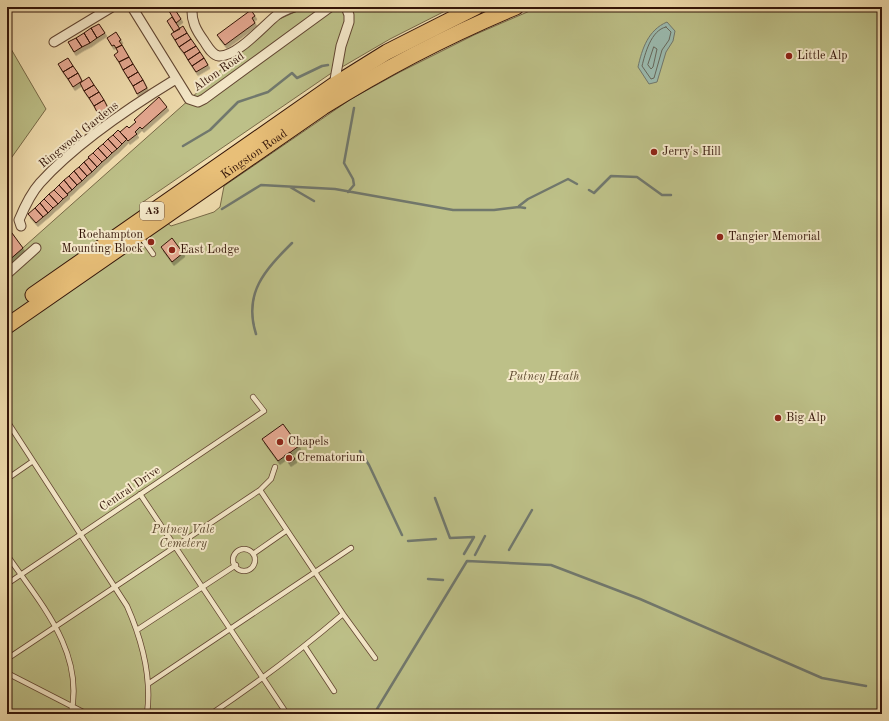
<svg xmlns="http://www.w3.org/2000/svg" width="889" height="721" font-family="'Old Standard TT',serif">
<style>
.green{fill:#bdc088;stroke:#786a48}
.water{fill:#9bbbb0;stroke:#71786d}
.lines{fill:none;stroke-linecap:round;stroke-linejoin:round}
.shore{stroke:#67685c;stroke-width:1}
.stream{stroke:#71786d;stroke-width:2.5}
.building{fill:#e6a992;stroke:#331408;filter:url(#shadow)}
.service-casing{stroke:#624632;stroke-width:6}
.minor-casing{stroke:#624632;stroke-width:11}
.trunk-casing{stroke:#331408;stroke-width:17}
.service{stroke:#f6eacb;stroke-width:4.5}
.minor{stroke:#f6eacb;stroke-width:9}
.trunk{stroke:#e8bf78;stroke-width:15}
.poi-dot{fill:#8f2418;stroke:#f6eacb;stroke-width:1.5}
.labels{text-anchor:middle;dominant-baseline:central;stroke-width:4;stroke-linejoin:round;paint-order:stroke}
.shield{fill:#f6eacb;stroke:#6e5442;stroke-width:1}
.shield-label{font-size:11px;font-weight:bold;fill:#331408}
.poi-label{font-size:12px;fill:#331408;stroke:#f6eacb;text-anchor:start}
.street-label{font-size:12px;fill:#331408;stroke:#f6eacb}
.park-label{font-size:12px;font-style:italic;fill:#5c482e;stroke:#f6eacb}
</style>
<defs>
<filter id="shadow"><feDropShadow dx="2" dy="3.5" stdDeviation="0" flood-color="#0004"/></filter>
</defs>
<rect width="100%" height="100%" fill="#f1deaf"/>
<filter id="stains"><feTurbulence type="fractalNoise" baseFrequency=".005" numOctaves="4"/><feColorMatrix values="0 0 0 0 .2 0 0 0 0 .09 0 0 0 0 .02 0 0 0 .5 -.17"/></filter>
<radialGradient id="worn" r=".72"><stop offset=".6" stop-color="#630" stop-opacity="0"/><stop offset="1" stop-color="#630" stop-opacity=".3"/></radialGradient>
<path class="green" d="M 306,7 L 453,7 L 390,39 L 330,74 L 143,202 L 171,226 L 214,212 L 220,207 L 224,186 L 351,99 L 400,72 L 474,35 L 539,7 L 882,7 L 882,714 L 7,714 L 7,262 L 200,90 L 217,73 L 275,21 Z
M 7,42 L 46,109 L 7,164 Z"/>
<path class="water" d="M 667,22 L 675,31 L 673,41 L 666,52 L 657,82 L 649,84 L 638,67 C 642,49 648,30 667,22 Z"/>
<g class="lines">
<path class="shore" d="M 666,27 L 671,32 L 669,40 L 662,50 L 654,78 L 651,79 L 642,66 C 645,54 651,30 666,27 Z
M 654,47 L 657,49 L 653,67 L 651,69 L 648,65 Z"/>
<path class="stream" d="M 183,146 L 210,130 L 238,102 L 268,92 L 292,73 L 297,78 L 322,66 L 328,65
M 290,187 L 314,201
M 589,190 L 594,193 L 611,176 L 637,177 L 662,195 L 671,195
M 348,192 L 354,185 L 353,179 L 344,163 L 354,108
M 519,206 L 528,199 L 568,179 L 577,184
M 222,209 L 261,185 L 335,189 L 453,210 L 494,210 L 519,207 L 525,208
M 256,334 C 243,293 265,270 292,243
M 360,451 L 369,465 L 402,535
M 435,498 L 450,538 L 474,537 L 464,554
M 408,541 L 436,539
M 509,550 L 532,510
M 475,555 L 485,536
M 428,579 L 443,580
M 377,709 L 467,561 L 551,565 L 640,599 L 822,678 L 866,686"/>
</g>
<path class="building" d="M 174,8 L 181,19 L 176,23 L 169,11 Z
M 251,10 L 255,16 L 252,18 L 255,23 L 225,45 L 217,35 Z
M 172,17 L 180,29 L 174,32 L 167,21 Z
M 99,24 L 105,33 L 97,38 L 91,28 Z
M 183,26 L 187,33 L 175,40 L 171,34 Z
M 91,28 L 97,38 L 90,43 L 84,33 Z
M 116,32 L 121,40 L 119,41 L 122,45 L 116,48 L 114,45 L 112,46 L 107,38 Z
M 84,33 L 90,43 L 82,47 L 76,38 Z
M 187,33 L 191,39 L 179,47 L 175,40 Z
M 76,38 L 82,47 L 74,52 L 68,42 Z
M 191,39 L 196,46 L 184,53 L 179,47 Z
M 122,45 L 129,57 L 119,62 L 114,55 L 118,52 L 116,48 Z
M 196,46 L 200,52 L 188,60 L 184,53 Z
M 200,52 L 204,58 L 192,66 L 188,60 Z
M 129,57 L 133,64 L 123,70 L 119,62 Z
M 68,58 L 73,66 L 63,72 L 58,64 Z
M 204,58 L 208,65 L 196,72 L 192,66 Z
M 133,64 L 138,72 L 128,78 L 123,70 Z
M 73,66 L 78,73 L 68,79 L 63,72 Z
M 138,72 L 143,80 L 133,86 L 128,78 Z
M 78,73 L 82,81 L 73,87 L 68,79 Z
M 89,77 L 94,85 L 84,91 L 80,83 Z
M 143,80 L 147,88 L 137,94 L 133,86 Z
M 94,85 L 99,92 L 89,98 L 84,91 Z
M 99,92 L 104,100 L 94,106 L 89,98 Z
M 159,97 L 167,107 L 142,129 L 140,127 L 135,132 L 137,134 L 128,141 L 120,132 L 127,126 L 129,128 L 136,122 L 134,120 Z
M 104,100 L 108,108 L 98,114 L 94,106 Z
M 108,108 L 113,116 L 103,122 L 98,114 Z
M 118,130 L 127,139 L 122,144 L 113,135 Z
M 113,135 L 122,144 L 117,149 L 108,139 Z
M 108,139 L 117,149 L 112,153 L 103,144 Z
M 103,144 L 112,153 L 107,158 L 98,148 Z
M 98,148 L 107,158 L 102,162 L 93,153 Z
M 93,153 L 102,162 L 97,167 L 88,157 Z
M 89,158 L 97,167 L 92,172 L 84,162 Z
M 84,162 L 92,172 L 87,176 L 79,167 Z
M 79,167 L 87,176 L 82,181 L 74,171 Z
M 74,171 L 82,181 L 77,185 L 69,176 Z
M 69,176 L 77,185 L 72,190 L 64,180 Z
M 64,180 L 72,190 L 67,194 L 59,185 Z
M 59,185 L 68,195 L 63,199 L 54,190 Z
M 54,190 L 63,199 L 58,204 L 49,194 Z
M 49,194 L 58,204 L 53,208 L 44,199 Z
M 44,199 L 53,208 L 48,213 L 40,203 Z
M 40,203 L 48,213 L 43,217 L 35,208 Z
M 35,208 L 43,217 L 36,223 L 28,214 Z
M 9,229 L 23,248 L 7,262 L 7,232 Z
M 172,238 L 183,253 L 172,262 L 161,247 Z
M 283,424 L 299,446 L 278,461 L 262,439 Z
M 290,452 L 295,459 L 289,463 L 284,456 Z"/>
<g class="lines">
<defs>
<path id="service" d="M 141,237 L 153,254
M 7,421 L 127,606 C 142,640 152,677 147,714
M 7,479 L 33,461
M 260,490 L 271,479 L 275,467
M 140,494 L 287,714
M233 560a11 11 0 1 1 22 0a11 11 0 1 1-22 0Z
M 253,554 L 286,531
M 7,555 C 40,603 85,652 71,714
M 7,584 L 264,411 L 253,397
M 137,630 L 236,565
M 305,647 L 334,691
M 7,659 L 260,490 L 343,614 L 375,658
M 7,673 L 87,714
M 148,684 L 351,548
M 211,714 C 257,683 301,650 343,614"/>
<path id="minor" d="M 132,7 L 189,99 L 198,102 L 204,99 L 330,7
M 192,7 C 191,21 196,30 204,41 C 208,47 212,55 219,56 C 237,57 264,25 277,15 C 282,11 288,9 294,7
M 54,42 L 112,7
M 334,85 L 341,46 L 349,22 L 349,15 L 346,7
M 21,226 L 19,220 C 24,208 31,193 40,183 C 76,143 130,107 176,79
M 7,274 L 36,248"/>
<g id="trunk">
<path d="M 33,295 L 334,85 L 387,52 L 476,7"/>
<path id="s1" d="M 7,326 L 323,107 C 385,68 449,35 516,7"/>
</g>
</defs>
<use href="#service" class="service-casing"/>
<use href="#minor" class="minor-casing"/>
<use href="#trunk" class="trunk-casing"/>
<use href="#service" class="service"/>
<use href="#minor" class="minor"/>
<use href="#trunk" class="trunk"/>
</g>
<g class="poi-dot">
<circle cx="789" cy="56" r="4"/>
<circle cx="654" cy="152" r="4"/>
<circle cx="720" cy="237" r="4"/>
<circle cx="151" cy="242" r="4"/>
<circle cx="172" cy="250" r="4"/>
<circle cx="778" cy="418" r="4"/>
<circle cx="280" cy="442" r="4"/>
<circle cx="289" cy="458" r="4"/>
</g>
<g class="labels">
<rect class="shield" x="140" y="202" width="24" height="18" rx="3"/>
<g class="shield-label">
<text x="152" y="211">A3</text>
</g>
<g class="poi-label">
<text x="797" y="56">Little Alp</text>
<text x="662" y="152">Jerry's Hill</text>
<text x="143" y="235" text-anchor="end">Roehampton<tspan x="143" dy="14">Mounting Block</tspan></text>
<text x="728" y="237">Tangier Memorial</text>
<text x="180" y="250">East Lodge</text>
<text x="786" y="418">Big Alp</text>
<text x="288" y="442">Chapels</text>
<text x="297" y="458">Crematorium</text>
</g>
<g class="street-label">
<text transform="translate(219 72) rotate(-35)">Alton Road</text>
<text transform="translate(79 135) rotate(-39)">Ringwood Gardens</text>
<text stroke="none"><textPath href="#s1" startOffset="301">Kingston Road</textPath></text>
<text transform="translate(130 489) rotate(-34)">Central Drive</text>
</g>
<g class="park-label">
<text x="544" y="377">Putney Heath</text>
<text x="183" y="530">Putney Vale<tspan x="183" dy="14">Cemetery</tspan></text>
</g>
</g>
<rect width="889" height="721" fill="none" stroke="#f1deaf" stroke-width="24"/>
<rect x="8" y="8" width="873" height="705" fill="none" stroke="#331408" stroke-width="2"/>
<rect x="12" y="12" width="865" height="697" fill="none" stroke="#331408"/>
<rect width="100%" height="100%" filter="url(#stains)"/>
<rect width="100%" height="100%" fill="url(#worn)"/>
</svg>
